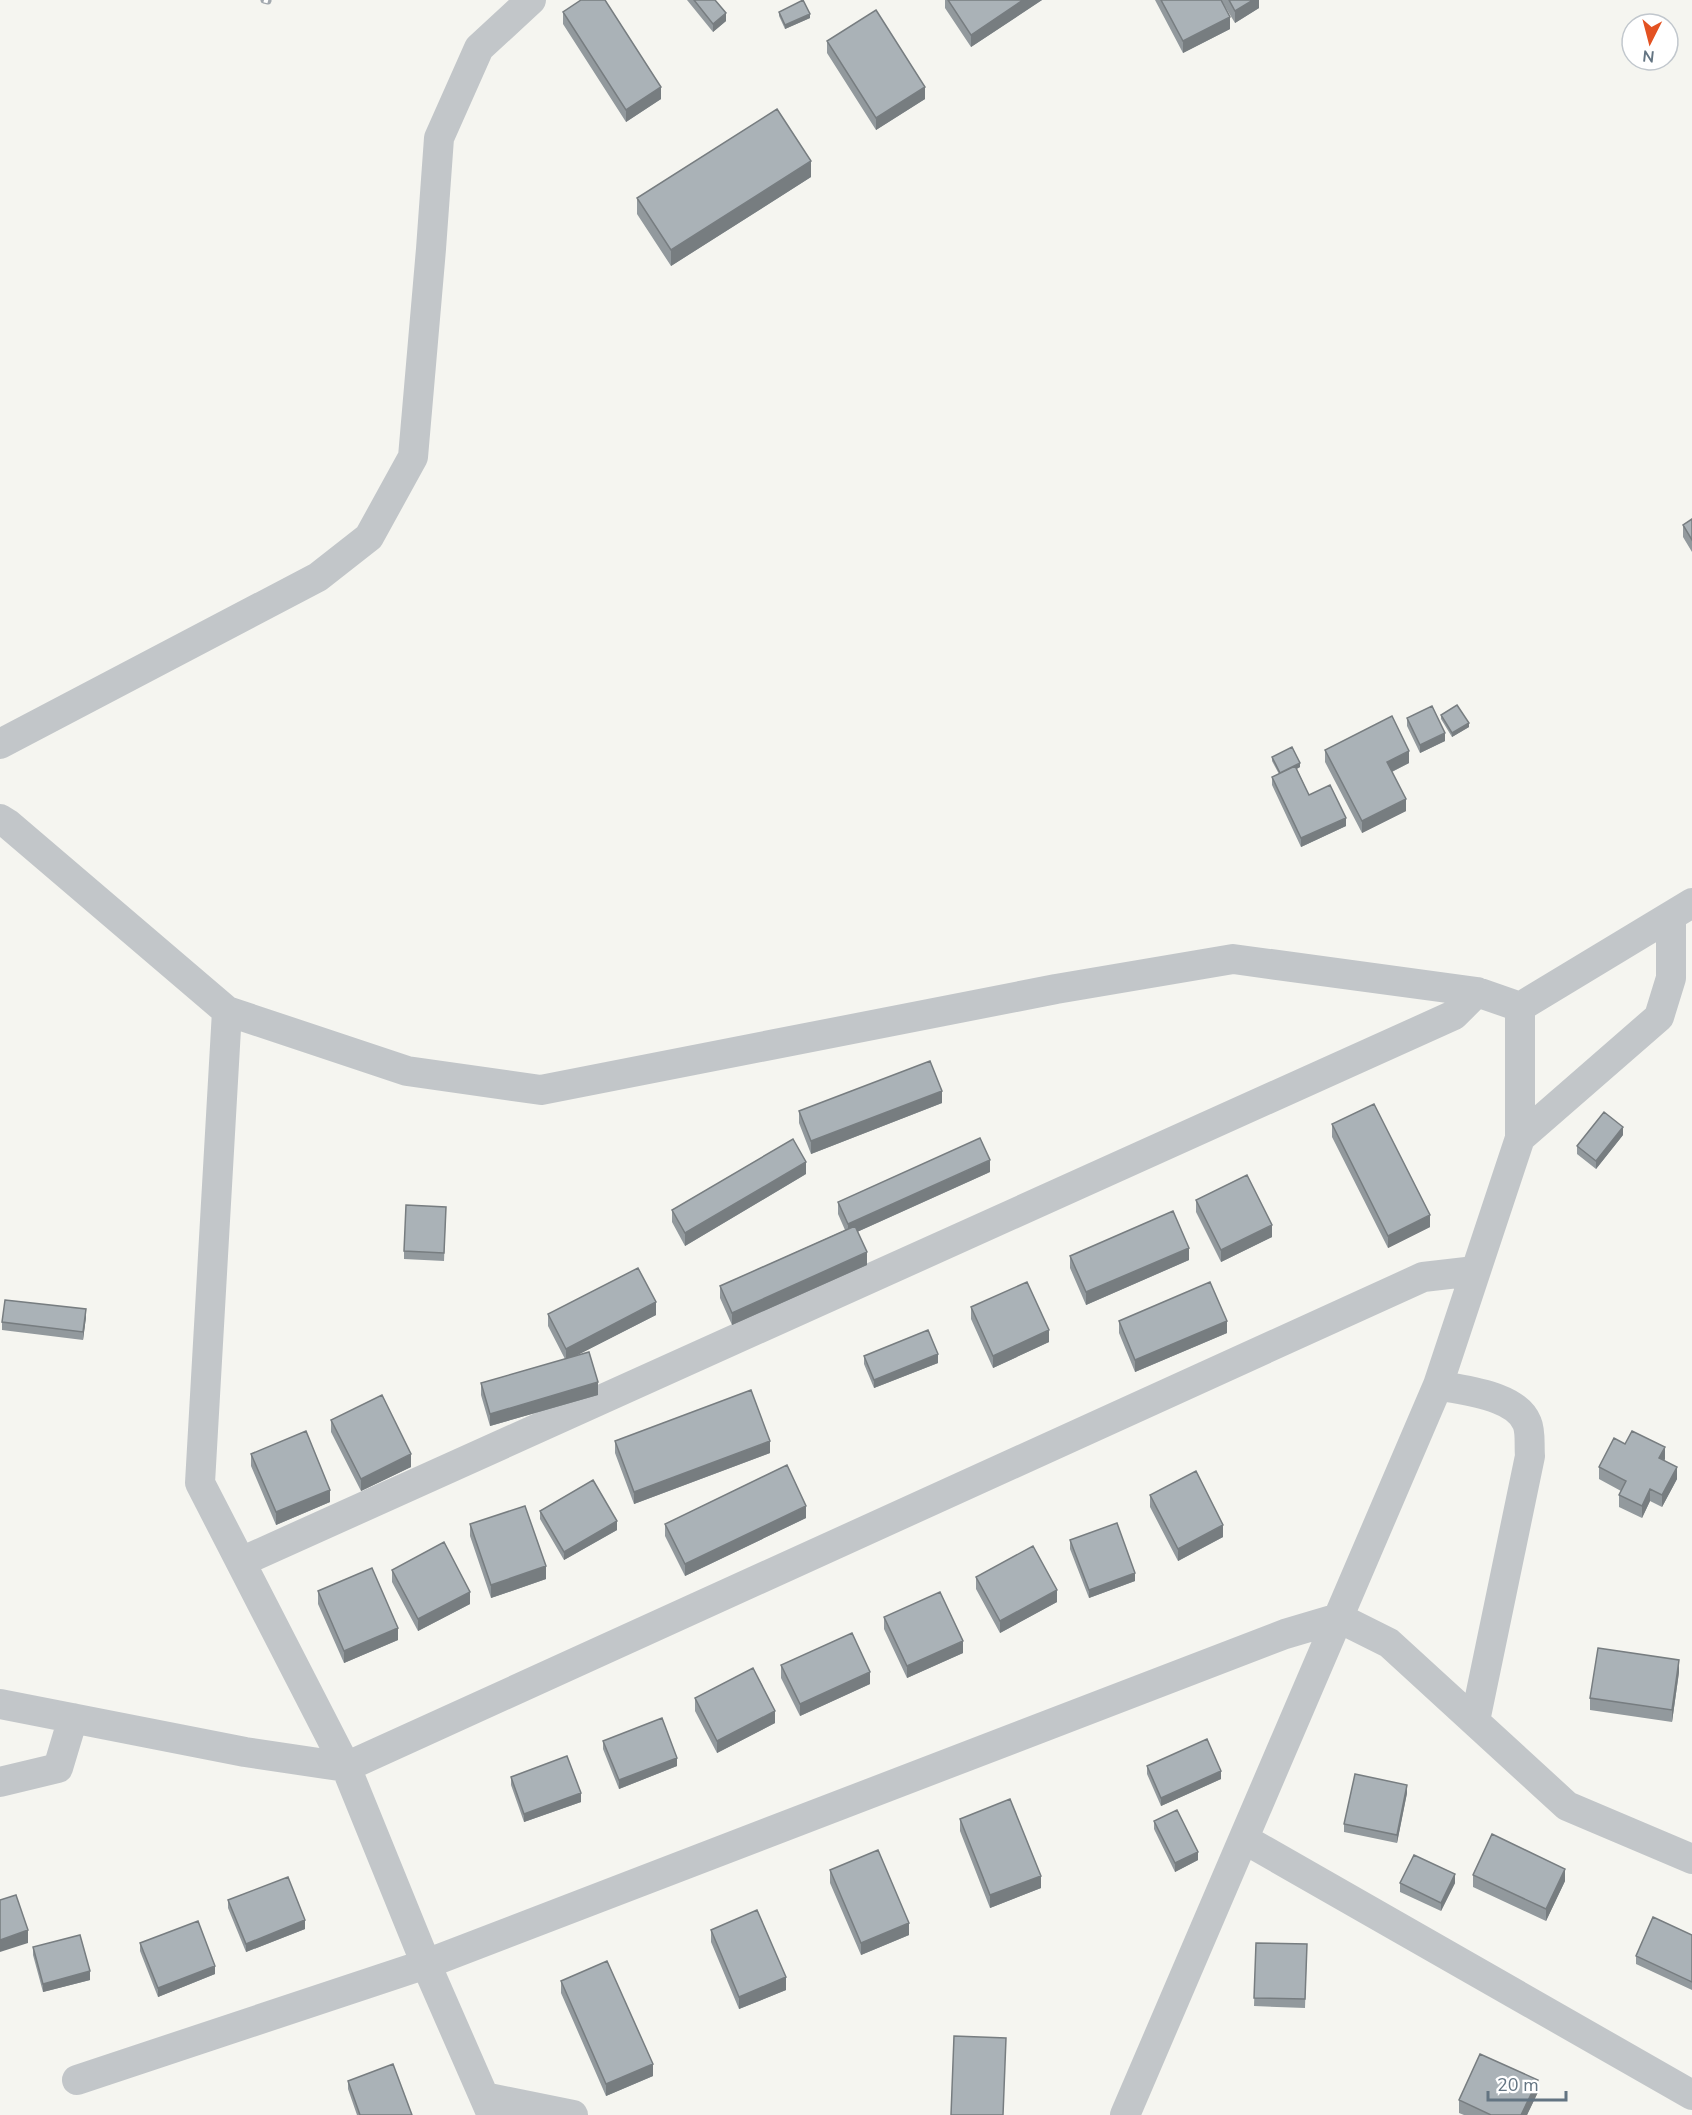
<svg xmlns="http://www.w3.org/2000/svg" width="1692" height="2115" font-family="'Nunito Sans',sans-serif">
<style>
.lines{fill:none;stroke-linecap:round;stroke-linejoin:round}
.street{stroke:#c2c6c9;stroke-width:30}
.rail-casing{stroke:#a2a8ae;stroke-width:7}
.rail{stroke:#fff;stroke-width:4.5;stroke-dasharray:14;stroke-linecap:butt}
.wall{fill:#92999d}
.shaded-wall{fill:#777d80}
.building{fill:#aab2b7;stroke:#777d80;stroke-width:1.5}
</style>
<rect width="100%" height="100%" fill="#f5f5f0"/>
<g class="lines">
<path class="street" d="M 0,744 L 318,577 L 369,537 L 413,457 L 431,249 L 439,138 L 479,48 L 531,0
M 0,819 L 8,824 L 227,1011 L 407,1071 L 541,1090 L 1056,989 L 1233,959 L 1477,992 L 1520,1007 L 1692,903
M 227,1011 L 200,1483 L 346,1767 L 426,1964 L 492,2115
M 1520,1138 L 1659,1017 L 1671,978 L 1671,916
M 1438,1385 C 1465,1391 1516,1395 1527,1423 C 1531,1432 1529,1446 1530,1456 L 1475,1721
M 241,1562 L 1454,1015 L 1477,992
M 0,1704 L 245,1752 L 346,1767 L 1423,1277 L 1475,1271
M 0,1782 L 58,1768 L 73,1718
M 1244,1839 L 1692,2095
M 77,2080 L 426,1964 L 1285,1634 L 1339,1618 L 1389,1643 L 1567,1806 L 1692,1859
M 484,2097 L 573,2115
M 1125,2115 L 1438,1385 L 1520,1138 L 1520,1007"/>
<defs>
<path id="rail" d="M 264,0 L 268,1"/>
</defs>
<use href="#rail" class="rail-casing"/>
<use href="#rail" class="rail"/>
</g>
<path class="wall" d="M 687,0 L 715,0 L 726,21 L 713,32 Z
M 945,0 L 1042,0 L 971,47 L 945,8 Z
M 1155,0 L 1221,0 L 1230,29 L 1183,53 Z
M 1221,0 L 1259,0 L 1259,8 L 1235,23 Z
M 563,12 L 661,99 L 626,122 L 563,24 Z
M 779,12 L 810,18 L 785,29 L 779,16 Z
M 827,41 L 925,99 L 876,130 L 827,53 Z
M 811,177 L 671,266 L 637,214 L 637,198 Z
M 1692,519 L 1692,552 L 1683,537 L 1683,525 Z
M 1441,715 L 1469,727 L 1452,737 L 1441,719 Z
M 1407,718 L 1445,741 L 1420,753 L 1407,726 Z
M 1325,750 L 1409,763 L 1392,772 L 1406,811 L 1362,833 L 1325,762 Z
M 1272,757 L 1300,767 L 1297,769 L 1309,795 L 1346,826 L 1301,847 L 1272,785 L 1272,777 L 1279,774 L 1272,761 Z
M 942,1103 L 811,1154 L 799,1123 L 799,1111 Z
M 1332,1124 L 1430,1227 L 1388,1248 L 1332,1137 Z
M 1623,1135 L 1596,1169 L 1577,1154 L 1577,1146 Z
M 990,1172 L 857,1232 L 867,1265 L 732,1325 L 720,1298 L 720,1286 L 845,1230 L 838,1214 L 838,1202 Z
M 806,1174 L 685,1246 L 672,1222 L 672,1210 Z
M 1196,1200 L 1272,1237 L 1221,1262 L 1196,1212 Z
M 446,1207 L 444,1261 L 404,1259 L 404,1251 Z
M 1070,1256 L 1189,1260 L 1086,1305 L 1070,1268 Z
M 971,1307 L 1049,1342 L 993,1368 L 971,1319 Z
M 548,1314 L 656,1315 L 575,1356 L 598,1395 L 490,1426 L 481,1395 L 481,1383 L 565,1359 L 548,1326 Z
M 86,1317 L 83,1340 L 2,1330 L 2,1322 Z
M 1119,1321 L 1227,1333 L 1135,1372 L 1119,1333 Z
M 864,1356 L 938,1363 L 874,1388 L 864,1364 Z
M 331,1420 L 411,1467 L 361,1491 L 331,1432 Z
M 615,1441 L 770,1453 L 634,1504 L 615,1453 Z
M 1625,1444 L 1665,1459 L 1664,1460 L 1677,1479 L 1662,1507 L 1650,1501 L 1642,1518 L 1619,1507 L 1619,1495 L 1621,1491 L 1599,1479 L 1599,1467 Z
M 251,1454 L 330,1502 L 276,1525 L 251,1466 Z
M 1150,1495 L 1223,1537 L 1178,1561 L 1150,1507 Z
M 540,1511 L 617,1530 L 564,1560 L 540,1519 Z
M 806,1518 L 685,1576 L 665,1536 L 665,1524 Z
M 470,1524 L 546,1579 L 491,1598 L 470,1536 Z
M 1070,1540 L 1135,1581 L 1089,1598 L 1070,1549 Z
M 392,1570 L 470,1604 L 418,1631 L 392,1582 Z
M 976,1577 L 1057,1602 L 1000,1633 L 976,1589 Z
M 318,1591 L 398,1640 L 344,1663 L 318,1604 Z
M 884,1617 L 963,1653 L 907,1678 L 884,1629 Z
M 781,1665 L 870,1684 L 800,1716 L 781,1678 Z
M 1679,1672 L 1672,1722 L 1590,1710 L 1590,1698 Z
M 695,1698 L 775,1723 L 717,1753 L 695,1711 Z
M 603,1741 L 677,1766 L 619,1789 L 603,1749 Z
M 1147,1766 L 1221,1779 L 1161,1806 L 1147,1774 Z
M 511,1777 L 581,1802 L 524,1822 L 511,1785 Z
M 1407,1793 L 1397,1843 L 1344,1832 L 1344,1824 Z
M 960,1819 L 1041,1888 L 990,1908 L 960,1831 Z
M 1154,1821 L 1198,1860 L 1175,1872 L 1154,1829 Z
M 830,1870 L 909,1935 L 861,1955 L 830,1883 Z
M 1473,1875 L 1565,1881 L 1546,1921 L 1473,1887 Z
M 1400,1883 L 1455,1883 L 1441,1911 L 1400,1892 Z
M 228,1900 L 305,1929 L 246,1952 L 228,1908 Z
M 711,1930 L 786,1990 L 739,2009 L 711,1942 Z
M 1692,1935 L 1692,1990 L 1636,1964 L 1636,1956 Z
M 140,1943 L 215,1974 L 158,1997 L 140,1951 Z
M 1256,1943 L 1307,1944 L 1305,2008 L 1254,2006 Z
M 33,1947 L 90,1980 L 43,1992 L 33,1955 Z
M 561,1981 L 653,2076 L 606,2096 L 561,1993 Z
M 348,2081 L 412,2115 L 357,2115 L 348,2089 Z
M 1538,2092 L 1527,2115 L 1464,2115 L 1459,2113 L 1459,2100 Z"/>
<path class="shaded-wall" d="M 1023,0 L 1042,0 L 971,47 L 971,35 Z
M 1253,0 L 1259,0 L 1259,8 L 1235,23 L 1235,11 Z
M 726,13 L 726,21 L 713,32 L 713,24 Z
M 810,14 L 810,18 L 785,29 L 785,25 Z
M 1230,17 L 1230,29 L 1183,53 L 1183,41 Z
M 661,87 L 661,99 L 626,122 L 626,110 Z
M 925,87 L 925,99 L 876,130 L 876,118 Z
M 811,161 L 811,177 L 671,266 L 671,250 Z
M 1469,723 L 1469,727 L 1452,737 L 1452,733 Z
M 1445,733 L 1445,741 L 1420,753 L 1420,745 Z
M 1409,751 L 1409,763 L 1387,774 L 1387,762 Z
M 1300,763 L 1300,767 L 1280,777 L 1280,773 Z
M 1406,799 L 1406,811 L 1362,833 L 1362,821 Z
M 1346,818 L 1346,826 L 1301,847 L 1301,838 Z
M 942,1091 L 942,1103 L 811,1154 L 811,1141 Z
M 1623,1127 L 1623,1135 L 1596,1169 L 1596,1161 Z
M 990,1160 L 990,1172 L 848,1236 L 848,1224 Z
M 806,1162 L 806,1174 L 685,1246 L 685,1233 Z
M 1430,1215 L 1430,1227 L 1388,1248 L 1388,1236 Z
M 1272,1225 L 1272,1237 L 1221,1262 L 1221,1250 Z
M 1189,1248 L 1189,1260 L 1086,1305 L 1086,1292 Z
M 867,1252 L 867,1265 L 732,1325 L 732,1313 Z
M 656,1302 L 656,1315 L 566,1361 L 566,1349 Z
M 86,1309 L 86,1317 L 83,1340 L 83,1332 Z
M 1227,1321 L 1227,1333 L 1135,1372 L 1135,1360 Z
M 1049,1330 L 1049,1342 L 993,1368 L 993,1356 Z
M 938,1354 L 938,1363 L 874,1388 L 874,1380 Z
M 598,1382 L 598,1395 L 490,1426 L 490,1414 Z
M 770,1441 L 770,1453 L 634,1504 L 634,1492 Z
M 1665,1447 L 1665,1459 L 1659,1470 L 1659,1458 Z
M 411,1454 L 411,1467 L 361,1491 L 361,1479 Z
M 1677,1467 L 1677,1479 L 1662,1507 L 1662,1495 Z
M 1650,1489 L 1650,1501 L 1642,1518 L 1642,1506 Z
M 330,1490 L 330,1502 L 276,1525 L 276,1512 Z
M 806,1506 L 806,1518 L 685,1576 L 685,1564 Z
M 617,1521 L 617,1530 L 564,1560 L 564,1552 Z
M 1223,1525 L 1223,1537 L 1178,1561 L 1178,1549 Z
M 546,1566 L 546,1579 L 491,1598 L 491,1585 Z
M 1135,1573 L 1135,1581 L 1089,1598 L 1089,1590 Z
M 1057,1590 L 1057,1602 L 1000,1633 L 1000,1621 Z
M 470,1592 L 470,1604 L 418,1631 L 418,1619 Z
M 398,1628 L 398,1640 L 344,1663 L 344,1651 Z
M 963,1641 L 963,1653 L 907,1678 L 907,1666 Z
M 1679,1660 L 1679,1672 L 1672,1722 L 1672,1710 Z
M 870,1672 L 870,1684 L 800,1716 L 800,1704 Z
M 775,1711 L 775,1723 L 717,1753 L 717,1741 Z
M 677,1758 L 677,1766 L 619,1789 L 619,1780 Z
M 1221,1771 L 1221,1779 L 1161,1806 L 1161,1798 Z
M 1407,1785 L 1407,1793 L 1397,1843 L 1397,1835 Z
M 581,1793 L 581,1802 L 524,1822 L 524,1814 Z
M 1198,1852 L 1198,1860 L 1175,1872 L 1175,1863 Z
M 1565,1869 L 1565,1881 L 1546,1921 L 1546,1909 Z
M 1455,1874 L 1455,1883 L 1441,1911 L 1441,1903 Z
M 1041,1876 L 1041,1888 L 990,1908 L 990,1895 Z
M 305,1920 L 305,1929 L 246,1952 L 246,1944 Z
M 909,1923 L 909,1935 L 861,1955 L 861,1943 Z
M 28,1930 L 28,1943 L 0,1952 L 0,1940 Z
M 215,1966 L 215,1974 L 158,1997 L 158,1988 Z
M 90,1971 L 90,1980 L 43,1992 L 43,1984 Z
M 786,1977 L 786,1990 L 739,2009 L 739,1997 Z
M 653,2064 L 653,2076 L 606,2096 L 606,2084 Z
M 1538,2080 L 1538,2092 L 1527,2115 L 1521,2115 Z"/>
<path class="building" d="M 581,0 L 605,0 L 661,87 L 626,110 L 563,12 Z
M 694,0 L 715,0 L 726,13 L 713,24 Z
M 803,0 L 810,14 L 785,25 L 779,12 Z
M 948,0 L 1023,0 L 971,35 Z
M 1161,0 L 1221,0 L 1230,17 L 1183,41 Z
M 1229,0 L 1253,0 L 1235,11 Z
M 876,10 L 925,87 L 876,118 L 827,41 Z
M 777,109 L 811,161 L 671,250 L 637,198 Z
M 1692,519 L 1692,540 L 1683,525 Z
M 1457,705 L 1469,723 L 1452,733 L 1441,715 Z
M 1432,706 L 1445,733 L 1420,745 L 1407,718 Z
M 1392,716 L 1409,751 L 1387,762 L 1406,799 L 1362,821 L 1325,750 Z
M 1292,747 L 1300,763 L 1280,773 L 1272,757 Z
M 1295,766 L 1309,795 L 1330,785 L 1346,818 L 1301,838 L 1272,777 Z
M 930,1061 L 942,1091 L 811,1141 L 799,1111 Z
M 1374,1104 L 1430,1215 L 1388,1236 L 1332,1124 Z
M 1604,1112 L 1623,1127 L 1596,1161 L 1577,1146 Z
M 980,1138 L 990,1160 L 848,1224 L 838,1202 Z
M 793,1139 L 806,1162 L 685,1233 L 672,1210 Z
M 1247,1175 L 1272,1225 L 1221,1250 L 1196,1200 Z
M 406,1205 L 446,1207 L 444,1253 L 404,1251 Z
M 1173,1211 L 1189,1248 L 1086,1292 L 1070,1256 Z
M 855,1226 L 867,1252 L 732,1313 L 720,1286 Z
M 638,1268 L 656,1302 L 566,1349 L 548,1314 Z
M 1027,1282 L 1049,1330 L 993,1356 L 971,1307 Z
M 1210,1282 L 1227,1321 L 1135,1360 L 1119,1321 Z
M 5,1300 L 86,1309 L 83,1332 L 2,1322 Z
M 928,1330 L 938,1354 L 874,1380 L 864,1356 Z
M 589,1352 L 598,1382 L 490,1414 L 481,1383 Z
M 751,1390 L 770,1441 L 634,1492 L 615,1441 Z
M 382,1395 L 411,1454 L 361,1479 L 331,1420 Z
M 306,1431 L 330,1490 L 276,1512 L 251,1454 Z
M 1632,1431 L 1665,1447 L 1659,1458 L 1677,1467 L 1662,1495 L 1650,1489 L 1642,1506 L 1619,1495 L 1626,1481 L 1599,1467 L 1614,1438 L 1625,1444 Z
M 787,1465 L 806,1506 L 685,1564 L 665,1524 Z
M 1196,1471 L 1223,1525 L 1178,1549 L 1150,1495 Z
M 593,1480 L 617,1521 L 564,1552 L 540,1511 Z
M 525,1506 L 546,1566 L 491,1585 L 470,1524 Z
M 1117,1523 L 1135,1573 L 1089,1590 L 1070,1540 Z
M 444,1542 L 470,1592 L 418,1619 L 392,1570 Z
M 1033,1546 L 1057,1590 L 1000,1621 L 976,1577 Z
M 372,1568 L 398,1628 L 344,1651 L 318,1591 Z
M 940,1592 L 963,1641 L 907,1666 L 884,1617 Z
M 852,1633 L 870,1672 L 800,1704 L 781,1665 Z
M 1598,1648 L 1679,1660 L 1672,1710 L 1590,1698 Z
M 753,1668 L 775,1711 L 717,1741 L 695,1698 Z
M 662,1718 L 677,1758 L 619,1780 L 603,1741 Z
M 1207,1739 L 1221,1771 L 1161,1798 L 1147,1766 Z
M 567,1756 L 581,1793 L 524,1814 L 511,1777 Z
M 1355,1774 L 1407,1785 L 1397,1835 L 1344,1824 Z
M 1010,1799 L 1041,1876 L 990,1895 L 960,1819 Z
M 1177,1810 L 1198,1852 L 1175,1863 L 1154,1821 Z
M 1492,1834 L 1565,1869 L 1546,1909 L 1473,1875 Z
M 878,1850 L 909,1923 L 861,1943 L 830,1870 Z
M 1414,1855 L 1455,1874 L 1441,1903 L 1400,1883 Z
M 288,1877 L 305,1920 L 246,1944 L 228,1900 Z
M 16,1895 L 28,1930 L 0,1940 L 0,1900 Z
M 757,1910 L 786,1977 L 739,1997 L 711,1930 Z
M 1653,1917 L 1692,1935 L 1692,1982 L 1636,1956 Z
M 198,1921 L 215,1966 L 158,1988 L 140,1943 Z
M 80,1935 L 90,1971 L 43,1984 L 33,1947 Z
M 1256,1943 L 1307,1944 L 1305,1999 L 1254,1998 Z
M 607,1961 L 653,2064 L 606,2084 L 561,1981 Z
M 954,2036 L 1006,2038 L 1003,2115 L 951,2115 Z
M 1480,2054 L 1538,2080 L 1521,2115 L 1491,2115 L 1459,2100 Z
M 393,2064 L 412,2115 L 360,2115 L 348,2081 Z"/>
<g transform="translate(1650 42) rotate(186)"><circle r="28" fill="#ffffff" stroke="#c1c7cd" stroke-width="1.5"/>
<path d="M0-4.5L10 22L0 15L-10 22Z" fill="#e35222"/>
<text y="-9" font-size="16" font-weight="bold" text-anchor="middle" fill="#637482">N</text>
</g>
<path d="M1488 2091v9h78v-9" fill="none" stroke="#637482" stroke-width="3"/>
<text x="1497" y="2091" font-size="18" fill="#637482" stroke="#ffffff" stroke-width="4.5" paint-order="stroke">20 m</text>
</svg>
